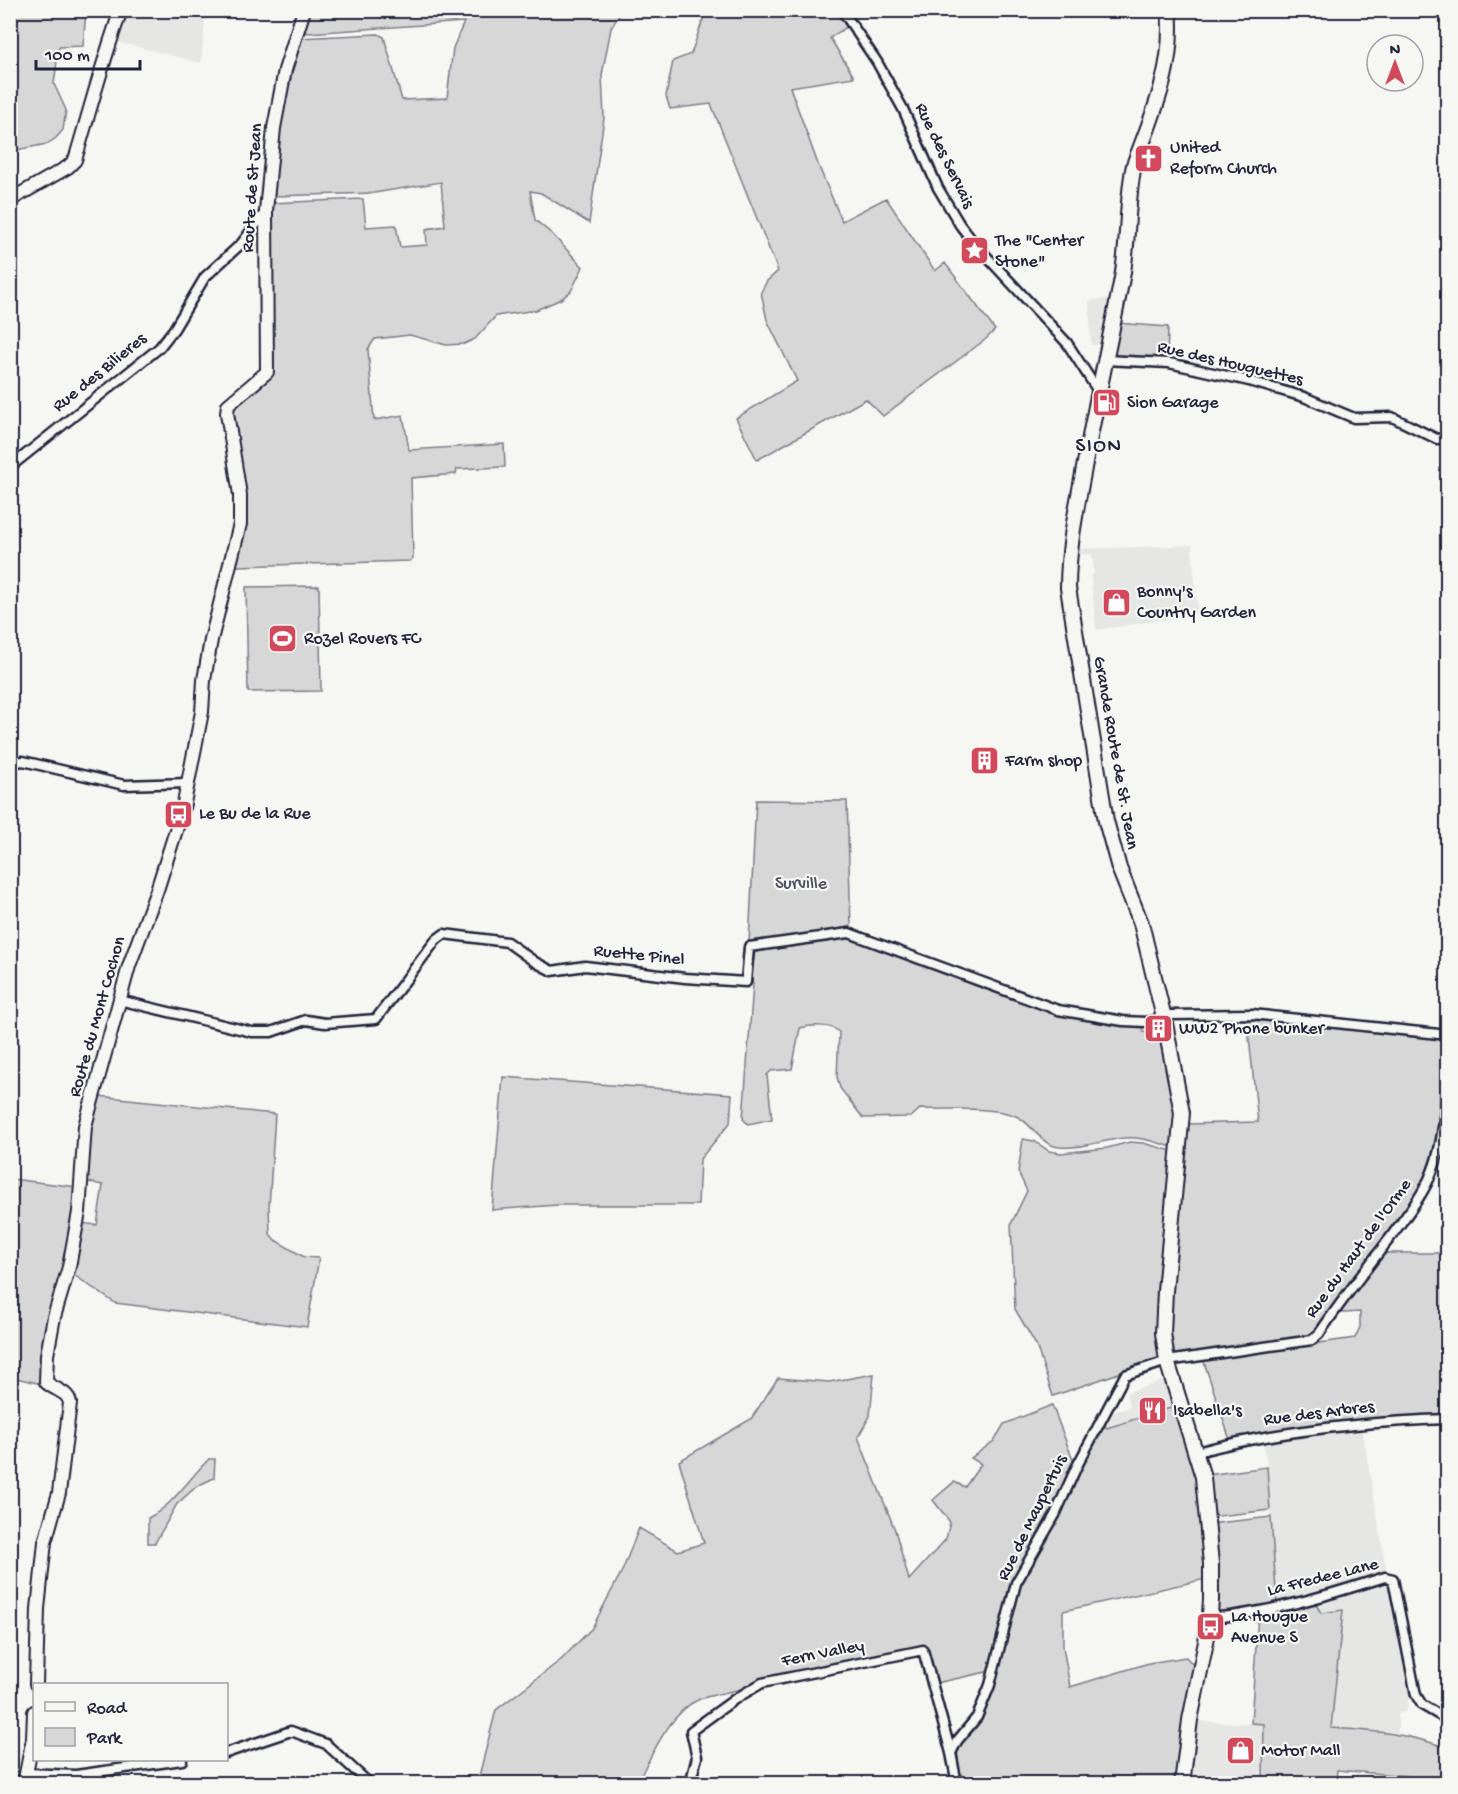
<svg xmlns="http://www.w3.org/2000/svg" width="1458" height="1794" font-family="'Gochi Hand',sans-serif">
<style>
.built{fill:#e6e6e4}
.green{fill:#d7d7d7;stroke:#7c7c89;stroke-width:1.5}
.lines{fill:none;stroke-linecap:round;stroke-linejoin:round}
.street-casing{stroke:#22223b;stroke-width:13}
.secondary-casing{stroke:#22223b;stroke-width:16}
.primary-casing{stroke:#22223b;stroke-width:18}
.street{stroke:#f6f6f2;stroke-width:8}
.secondary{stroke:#f6f6f2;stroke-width:12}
.primary{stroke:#f6f6f2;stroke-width:14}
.labels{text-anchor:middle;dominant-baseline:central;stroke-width:4.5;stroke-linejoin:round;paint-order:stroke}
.poi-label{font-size:18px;fill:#22223b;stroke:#f6f6f2;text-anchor:start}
.street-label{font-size:18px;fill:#22223b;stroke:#f6f6f2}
.park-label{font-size:18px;fill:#4f4f62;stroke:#f6f6f2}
.quarter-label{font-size:21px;letter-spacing:1.5px;fill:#22223b;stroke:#f6f6f2}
</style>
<rect width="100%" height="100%" fill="#f6f6f2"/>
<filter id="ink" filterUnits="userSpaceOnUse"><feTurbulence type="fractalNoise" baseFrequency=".0167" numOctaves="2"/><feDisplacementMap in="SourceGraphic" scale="12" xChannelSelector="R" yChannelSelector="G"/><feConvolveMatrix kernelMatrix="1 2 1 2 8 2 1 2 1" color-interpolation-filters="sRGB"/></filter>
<g filter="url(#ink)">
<path class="built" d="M 125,11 L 206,11 L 201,63 L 114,41 Z
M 1113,298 L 1101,345 L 1091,345 L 1089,301 Z
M 1193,545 L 1192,550 L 1198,614 L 1096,630 L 1091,576 L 1094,573 L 1092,554 L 1077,554 L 1074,556 L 1075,549 Z
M 1167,1379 L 1177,1406 L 1106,1428 L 1102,1423 L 1106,1415 L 1130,1407 L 1126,1393 Z
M 1362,1426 L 1387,1574 L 1277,1605 L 1267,1467 L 1265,1449 L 1261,1440 Z
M 1383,1582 L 1391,1582 L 1414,1696 L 1409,1699 L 1406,1712 L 1398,1714 L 1398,1733 L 1331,1728 L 1343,1610 L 1321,1613 L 1315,1603 Z
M 1193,1721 L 1264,1724 L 1263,1783 L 1187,1784 Z"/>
<path class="green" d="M 11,10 L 86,11 L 83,46 L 59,47 L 54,84 L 66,110 L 63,130 L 56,138 L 47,144 L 11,151 Z
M 309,11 L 619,11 L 619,15 L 611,28 L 602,75 L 604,118 L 589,223 L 541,193 L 530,191 L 535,220 L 552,234 L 583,267 L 571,291 L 561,299 L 536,310 L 496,316 L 475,339 L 464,344 L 446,345 L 410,335 L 375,339 L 368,349 L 374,420 L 403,415 L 409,450 L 504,444 L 505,467 L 457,469 L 456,474 L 411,478 L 413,558 L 410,561 L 238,566 L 235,563 L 243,523 L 232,414 L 233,406 L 268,377 L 270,203 L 363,199 L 366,227 L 396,225 L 400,247 L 427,245 L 426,229 L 445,226 L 441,182 L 374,193 L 274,196 L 271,194 L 288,69 L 299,38 L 378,34 L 384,37 L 402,100 L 447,98 L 453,48 L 464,22 L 308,33 L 303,31 Z
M 706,11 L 835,11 L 848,26 L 830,38 L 854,77 L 790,87 L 819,167 L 842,221 L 886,198 L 935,271 L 945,263 L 995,330 L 986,339 L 883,416 L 866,399 L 757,460 L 736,418 L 797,381 L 767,320 L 761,292 L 767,281 L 778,271 L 711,104 L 670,109 L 666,96 L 673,61 L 691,54 Z
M 1116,323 L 1168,327 L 1167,361 L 1115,358 L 1109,353 Z
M 319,586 L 321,691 L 248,692 L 246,587 Z
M 756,800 L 847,801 L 851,927 L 749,943 Z
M 847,938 L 858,940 L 1066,1014 L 1142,1026 L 1143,1032 L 1163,1034 L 1178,1119 L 1173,1147 C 1157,1143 1141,1136 1124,1138 C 1103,1140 1082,1149 1060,1147 C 1039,1145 1034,1124 1016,1116 C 994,1106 946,1110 920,1109 L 911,1117 L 863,1118 L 840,1088 L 837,1077 L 839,1032 C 831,1024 811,1025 800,1028 L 792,1069 L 771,1071 L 767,1075 L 772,1119 L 748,1124 L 743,1119 L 753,984 L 751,976 L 755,952 Z
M 1247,1018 L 1275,1020 L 1445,1038 C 1445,1089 1442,1138 1423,1185 L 1316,1332 L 1305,1338 L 1174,1358 L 1170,1354 L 1168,1327 L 1187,1124 L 1258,1122 Z
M 503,1077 L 732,1094 L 730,1123 L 700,1159 L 698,1205 L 557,1205 L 492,1210 Z
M 98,1096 L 275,1114 L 269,1207 L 270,1234 L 275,1240 L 304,1257 L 319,1258 L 307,1327 L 115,1303 L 71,1273 L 80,1223 L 97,1225 L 103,1185 L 83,1181 L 87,1134 Z
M 1023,1139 L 1034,1141 L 1049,1151 L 1061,1153 L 1107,1148 L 1130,1142 L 1143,1143 L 1172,1151 L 1161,1356 L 1159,1359 L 1053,1396 L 1036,1345 L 1015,1309 L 1011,1224 L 1027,1191 L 1018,1172 Z
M 11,1179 L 77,1187 L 74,1220 L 42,1384 L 11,1377 Z
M 1383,1253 L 1447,1253 L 1447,1417 L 1230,1440 L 1203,1359 L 1355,1338 L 1360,1327 L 1360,1312 L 1344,1313 L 1337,1312 Z
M 874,1374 L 870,1416 L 858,1437 L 895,1530 L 909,1580 L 946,1539 L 950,1522 L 933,1500 L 954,1482 L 965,1487 L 981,1464 L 971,1458 L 994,1441 L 1004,1424 L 1052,1405 L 1075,1465 L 1013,1583 L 991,1671 L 936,1683 L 925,1646 L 761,1680 C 741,1693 721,1691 700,1699 C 670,1711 651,1757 637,1783 L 477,1784 L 496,1710 L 562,1659 L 592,1628 L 623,1569 L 639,1528 L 678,1551 L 704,1543 L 679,1461 L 751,1419 L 778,1378 L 829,1382 Z
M 1177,1406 L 1197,1467 L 1206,1579 L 1063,1611 L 1063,1647 L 1070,1687 L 1149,1663 L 1186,1657 L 1196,1668 L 1177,1783 L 961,1783 L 957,1749 L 982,1715 L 994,1684 L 1021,1583 L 1061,1511 L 1081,1463 L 1102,1423 L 1107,1428 Z
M 209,1459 L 215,1459 L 214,1478 L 197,1486 L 177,1504 L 155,1543 L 148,1543 L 148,1518 C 173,1506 189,1478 209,1459 Z
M 1267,1467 L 1270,1510 L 1218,1516 L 1213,1515 L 1207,1475 Z
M 1271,1517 L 1277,1605 L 1218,1614 L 1218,1606 L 1214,1606 L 1213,1525 L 1217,1523 Z
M 1315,1603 L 1321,1613 L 1343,1610 L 1331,1728 C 1373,1731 1407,1733 1447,1748 L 1447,1763 L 1439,1783 L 1418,1777 L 1337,1770 L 1336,1783 L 1263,1783 L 1264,1724 L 1251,1723 L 1258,1614 L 1286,1610 Z"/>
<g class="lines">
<defs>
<path id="street" d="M 842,10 L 877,62 L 903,109 L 938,188 L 960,225 L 975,244 L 1067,343 L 1098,391
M 1104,360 L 1169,363 L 1249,381 L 1304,397 L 1354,418 L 1392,417 L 1437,439 L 1448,438
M 10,467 L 159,348 L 174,329 L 205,277 L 242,243 L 266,211
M 10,763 L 23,761 L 124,785 L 188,783
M 119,1000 L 252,1032 L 271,1032 L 306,1020 L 325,1023 L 376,1019 L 436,940 L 444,934 L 507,942 L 535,962 L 552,971 L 585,966 L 685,978 L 746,982 L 749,947 L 849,933 L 1058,1010 L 1123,1021 L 1146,1022 L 1158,1020 L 1170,1015 L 1252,1014 L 1448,1035
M 1197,1452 C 1279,1430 1363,1422 1448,1419
M 1210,1617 C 1227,1618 1243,1614 1260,1611 C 1303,1603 1344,1590 1385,1577 L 1393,1579 L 1416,1695 L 1422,1705 L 1448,1720
M 226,1753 L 291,1731 L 326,1744 L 370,1784
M 951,1753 L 957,1741 L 977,1717 L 990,1685 L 1016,1583 L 1055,1515 L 1076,1468 L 1125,1375 L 1167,1361 L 1312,1340 L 1319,1334 C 1341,1301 1366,1269 1390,1238 C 1405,1217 1423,1196 1432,1172 C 1444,1144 1446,1099 1448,1068
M 26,1773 L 76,1775 L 182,1760
M 10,1781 L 25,1780
M 690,1784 L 697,1757 L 691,1731 L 735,1699 L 762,1683 L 923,1650 L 951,1753 L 957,1784"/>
<path id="secondary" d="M 10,200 L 68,167 L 75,160 C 90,110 103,60 121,10
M 36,1684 L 38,1609 L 45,1542 L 59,1493 L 70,1403 C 68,1391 54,1390 46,1382 L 47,1355 L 54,1317 L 69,1267 L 79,1212 L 85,1126 L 129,966 L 157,890 L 183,808 L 202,712 L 204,680 L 211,640 L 240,524 L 240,495 L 227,413 L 228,405 L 267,372 L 266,211 L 274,128 L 285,70 L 304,10
M 24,1784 L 33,1738 L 34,1712"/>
<path id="primary" d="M 1169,10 C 1175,66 1153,114 1134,165 C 1126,202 1129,240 1122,278 C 1109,345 1094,412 1082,479 C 1075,515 1068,551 1068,588 L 1106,821 L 1119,868 L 1141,923 L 1164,1018 L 1182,1113 L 1165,1291 L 1163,1333 L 1167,1361 L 1203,1477 L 1211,1564 L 1211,1600 L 1209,1627 L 1190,1720 L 1182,1784"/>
</defs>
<use href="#street" class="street-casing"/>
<use href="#secondary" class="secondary-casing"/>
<use href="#primary" class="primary-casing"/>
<use href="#street" class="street"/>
<use href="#secondary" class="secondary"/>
<use href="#primary" class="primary"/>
</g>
</g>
<defs>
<symbol id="church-square" viewBox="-11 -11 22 22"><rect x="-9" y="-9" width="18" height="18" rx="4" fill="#d1495b" stroke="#f6f6f2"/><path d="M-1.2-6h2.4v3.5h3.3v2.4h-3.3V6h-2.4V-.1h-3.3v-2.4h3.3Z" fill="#fff"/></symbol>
<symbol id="sight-square" viewBox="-11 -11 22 22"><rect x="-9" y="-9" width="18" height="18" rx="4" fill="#d1495b" stroke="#f6f6f2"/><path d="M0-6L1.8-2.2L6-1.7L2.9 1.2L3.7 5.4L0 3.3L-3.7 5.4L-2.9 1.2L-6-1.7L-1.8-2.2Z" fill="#fff"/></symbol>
<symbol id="fuel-square" viewBox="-11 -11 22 22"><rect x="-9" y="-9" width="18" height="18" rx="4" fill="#d1495b" stroke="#f6f6f2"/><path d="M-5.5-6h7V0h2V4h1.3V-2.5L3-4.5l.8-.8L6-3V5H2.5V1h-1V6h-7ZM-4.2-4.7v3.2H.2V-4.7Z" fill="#fff"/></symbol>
<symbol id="shop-square" viewBox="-11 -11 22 22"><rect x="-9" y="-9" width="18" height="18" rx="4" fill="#d1495b" stroke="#f6f6f2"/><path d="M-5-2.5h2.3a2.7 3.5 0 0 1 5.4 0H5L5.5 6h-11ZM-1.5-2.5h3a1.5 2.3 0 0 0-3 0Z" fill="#fff"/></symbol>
<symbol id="stadium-square" viewBox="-11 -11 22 22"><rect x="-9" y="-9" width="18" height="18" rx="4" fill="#d1495b" stroke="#f6f6f2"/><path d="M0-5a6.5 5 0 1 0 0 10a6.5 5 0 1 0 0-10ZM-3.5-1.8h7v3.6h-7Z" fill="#fff"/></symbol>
<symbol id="building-square" viewBox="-11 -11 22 22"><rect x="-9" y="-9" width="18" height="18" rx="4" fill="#d1495b" stroke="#f6f6f2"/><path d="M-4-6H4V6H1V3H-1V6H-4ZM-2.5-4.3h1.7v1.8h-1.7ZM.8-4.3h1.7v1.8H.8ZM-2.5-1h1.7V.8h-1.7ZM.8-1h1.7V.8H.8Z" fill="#fff"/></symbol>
<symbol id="bus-square" viewBox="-11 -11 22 22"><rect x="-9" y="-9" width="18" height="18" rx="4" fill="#d1495b" stroke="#f6f6f2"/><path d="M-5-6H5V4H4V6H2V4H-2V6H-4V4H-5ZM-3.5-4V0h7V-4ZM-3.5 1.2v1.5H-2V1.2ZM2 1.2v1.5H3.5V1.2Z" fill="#fff"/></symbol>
<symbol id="restaurant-square" viewBox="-11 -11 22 22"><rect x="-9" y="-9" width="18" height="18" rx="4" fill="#d1495b" stroke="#f6f6f2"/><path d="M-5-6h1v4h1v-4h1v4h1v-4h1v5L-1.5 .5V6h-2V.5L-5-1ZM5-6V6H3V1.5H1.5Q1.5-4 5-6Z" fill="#fff"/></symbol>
</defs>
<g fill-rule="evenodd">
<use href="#church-square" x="1132" y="142" width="33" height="33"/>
<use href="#sight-square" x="958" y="234" width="33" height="33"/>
<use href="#fuel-square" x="1090" y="386" width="33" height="33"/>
<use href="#shop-square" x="1100" y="586" width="33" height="33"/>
<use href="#stadium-square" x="266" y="622" width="33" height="33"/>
<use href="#building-square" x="968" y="744" width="33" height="33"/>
<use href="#bus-square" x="162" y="798" width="33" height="33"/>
<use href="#building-square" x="1142" y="1012" width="33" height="33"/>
<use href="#restaurant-square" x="1136" y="1394" width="33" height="33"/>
<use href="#bus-square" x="1194" y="1610" width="33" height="33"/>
<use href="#shop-square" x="1224" y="1734" width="33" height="33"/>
</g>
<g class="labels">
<g class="poi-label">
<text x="1170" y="148">United<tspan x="1170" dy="21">Reform Church</tspan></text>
<text x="995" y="241">The "Center<tspan x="995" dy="21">Stone"</tspan></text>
<text x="1127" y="403">Sion Garage</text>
<text x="1137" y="592">Bonny's<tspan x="1137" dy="21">Country Garden</tspan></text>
<text x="304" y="639">Rozel Rovers FC</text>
<text x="1005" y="761">Farm shop</text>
<text x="199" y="814">Le Bu de la Rue</text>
<text x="1179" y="1029">WW2 Phone bunker</text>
<text x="1173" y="1411">Isabella's</text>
<text x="1231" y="1617">La Hougue<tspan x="1231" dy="21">Avenue S</tspan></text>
<text x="1261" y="1751">Motor Mall</text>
</g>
<g class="street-label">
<text transform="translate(944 156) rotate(64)">Rue des Servais</text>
<text transform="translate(253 188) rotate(-86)">Route de St Jean</text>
<text transform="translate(1230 364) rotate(13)">Rue des Houguettes</text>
<text transform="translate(100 373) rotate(-39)">Rue des Bilieres</text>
<text transform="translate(1115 753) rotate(80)">Grande Route de St. Jean</text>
<text transform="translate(639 956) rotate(6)">Ruette Pinel</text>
<text transform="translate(98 1017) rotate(-74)">Route du Mont Cochon</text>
<text transform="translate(1359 1249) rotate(-54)">Rue du Haut de l'Orme</text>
<text transform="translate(1319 1414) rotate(-7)">Rue des Arbres</text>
<text transform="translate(1033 1518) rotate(-64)">Rue de Maupertuis</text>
<text transform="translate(1323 1578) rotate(-14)">La Fredee Lane</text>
<text transform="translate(823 1654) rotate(-11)">Fern Valley</text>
</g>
<g class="park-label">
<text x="801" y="884">Surville</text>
</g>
<g class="quarter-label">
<text x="1099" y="447">SION</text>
</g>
</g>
<rect width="1458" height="1794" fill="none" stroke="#f6f6f2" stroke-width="36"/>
<rect x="18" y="18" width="1422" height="1758" fill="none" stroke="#22223b" stroke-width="2" filter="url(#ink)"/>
<rect x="33" y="1683" width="195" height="78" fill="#f6f6f2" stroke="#a1a1a9" stroke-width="1.5"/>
<rect x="45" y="1702" width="30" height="9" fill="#f6f6f2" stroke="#a1a1a9" stroke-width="1.5"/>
<text x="87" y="1713" font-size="18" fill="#22223b">Road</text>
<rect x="45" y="1728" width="30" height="18" fill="#d7d7d7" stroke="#a1a1a9" stroke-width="1.5"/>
<text x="87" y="1743" font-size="18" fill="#22223b">Park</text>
<g transform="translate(1395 63)"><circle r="28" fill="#f6f6f2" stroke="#a1a1a9" stroke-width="1.5"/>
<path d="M0-4.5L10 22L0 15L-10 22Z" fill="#d1495b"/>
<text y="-9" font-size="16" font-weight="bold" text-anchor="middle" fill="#22223b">N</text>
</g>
<path d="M36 60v9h104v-9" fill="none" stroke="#22223b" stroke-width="3"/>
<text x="45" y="60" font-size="18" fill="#22223b" stroke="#f6f6f2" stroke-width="4.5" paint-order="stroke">100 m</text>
</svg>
